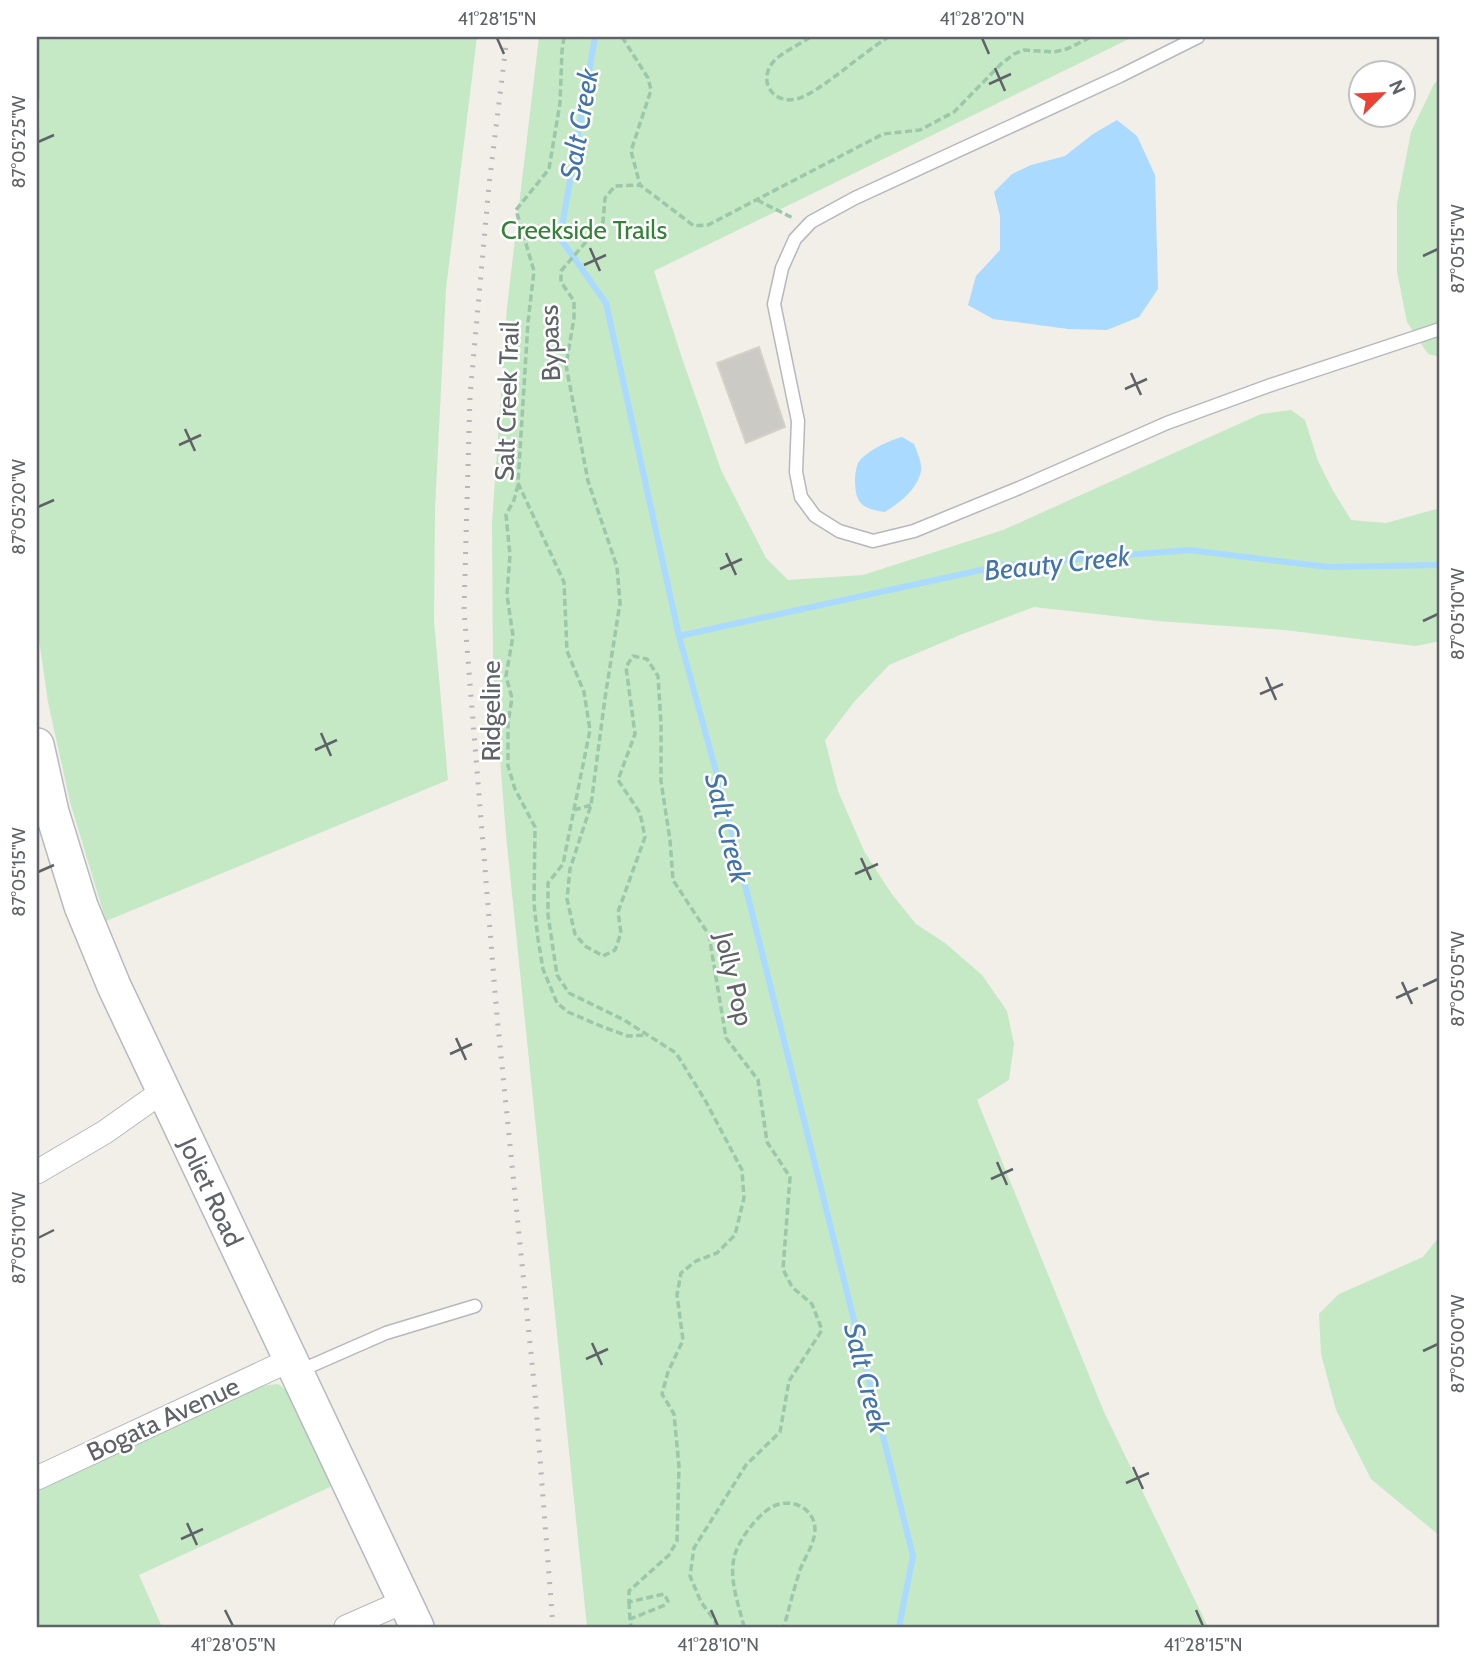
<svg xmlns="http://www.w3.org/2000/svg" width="1477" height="1664" font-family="Cabin,sans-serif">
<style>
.green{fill:#c5e8c5}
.water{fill:#aadaff}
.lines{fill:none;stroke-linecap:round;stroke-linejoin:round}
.stream{stroke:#aadaff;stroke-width:6}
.building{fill:#cccac5;stroke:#d6d1c6;stroke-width:2}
.lane-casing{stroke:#b5b8bc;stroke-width:15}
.street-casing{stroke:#b5b8bc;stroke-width:25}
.secondary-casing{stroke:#b6babf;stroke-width:36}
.path{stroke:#9cc7a9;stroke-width:3.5;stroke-dasharray:7 3.5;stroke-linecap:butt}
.lane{stroke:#fff;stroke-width:12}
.street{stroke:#fff;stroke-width:23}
.secondary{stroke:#fff;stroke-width:33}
.rail{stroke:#b6b7b8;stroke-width:5;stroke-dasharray:2 9;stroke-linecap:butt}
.ticks{fill:none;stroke:#5f6368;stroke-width:2.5}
.labels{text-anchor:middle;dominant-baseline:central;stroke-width:5;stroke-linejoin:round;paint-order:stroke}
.park-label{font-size:26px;fill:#348238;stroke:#fff}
.street-label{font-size:26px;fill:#5f6368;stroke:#fff}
.water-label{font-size:28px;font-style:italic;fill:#4174aa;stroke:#fff}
.neatline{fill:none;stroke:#5f6368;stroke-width:2.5}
.ticks-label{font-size:18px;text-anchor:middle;fill:#5f6368}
</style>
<rect width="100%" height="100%" fill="#f1efe8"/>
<path class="green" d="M 37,37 L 477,37 L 446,289 L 435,509 L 434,621 L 448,780 L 106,921 L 70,802 L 48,702 L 37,626 L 37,220 L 40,105 L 37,79 Z
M 539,37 L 1133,37 L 654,271 L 681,355 L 721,470 L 766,558 L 788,580 L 863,575 L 1003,530 L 1261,414 L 1291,410 L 1305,420 L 1318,461 L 1332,489 L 1351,520 L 1386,523 L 1440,508 L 1440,641 L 1416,646 L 1284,630 L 1158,621 L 1034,607 L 960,635 L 889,665 L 854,702 L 825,740 L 838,791 L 864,851 L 891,893 L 916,924 L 945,943 L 982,975 L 1007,1011 L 1014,1044 L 1009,1080 L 977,1100 L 1104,1412 L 1208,1627 L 587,1627 L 506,835 L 493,669 L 492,523 L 507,307 Z
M 1440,79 L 1440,357 L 1428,354 L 1407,322 L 1397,272 L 1397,204 L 1411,132 L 1434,84 Z
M 1440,1236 L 1440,1536 L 1371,1479 L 1336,1410 L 1321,1354 L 1319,1314 L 1339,1294 L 1423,1257 Z
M 278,1384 L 295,1397 L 332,1486 L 139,1575 L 162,1627 L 37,1627 L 37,1485 L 260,1386 Z"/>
<path class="water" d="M 1117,120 L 1137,136 L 1155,175 L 1158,289 L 1139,317 L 1107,330 L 1068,329 L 993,319 L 968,305 L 976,276 L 1000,250 L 1000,216 L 994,192 L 1012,174 L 1031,165 L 1065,156 L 1093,134 Z
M 902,437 L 914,444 C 917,452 922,462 921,471 C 917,490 899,503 885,512 C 863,509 855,504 855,480 C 855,475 856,468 858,463 C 866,451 888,441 902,437 Z"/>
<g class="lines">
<path class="stream" d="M 595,37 L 560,238 L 606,303 L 679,636 L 723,797 L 913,1556 L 899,1627
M 679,636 L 1004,565 L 1189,550 L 1328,567 L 1440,565"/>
</g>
<path class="building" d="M 759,347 L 785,427 L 746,443 L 717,363 Z"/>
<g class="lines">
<defs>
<path id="lane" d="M 1198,37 L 1120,76 L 855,198 L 811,222 L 795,239 L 782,268 L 774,304 L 798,421 L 796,472 L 801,497 L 815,516 L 839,531 L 873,541 L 914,531 L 1019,488 L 1167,423 L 1271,385 L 1440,329
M 297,1372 L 386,1333 L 475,1306"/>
<path id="street" d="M 37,1172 L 105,1132 L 163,1091
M 37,1478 L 290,1360
M 346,1627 L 405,1601"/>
<path id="secondary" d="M 37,745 L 52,812 L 81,906 L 114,986 L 417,1627"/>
</defs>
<use href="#lane" class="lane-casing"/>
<use href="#street" class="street-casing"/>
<use href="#secondary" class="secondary-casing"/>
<path class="path" d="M 564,37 L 562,51 L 560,103 L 549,169 L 516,210 L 534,271 L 528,322 L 518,483 L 564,582 L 567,651 L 584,692 L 590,730 L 563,864 L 548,883 L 548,915 L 557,975 L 569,993 L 624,1020 L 676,1053 L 705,1100 L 742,1170 L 744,1198 L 735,1235 L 717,1253 L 696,1261 L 681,1273 L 677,1295 L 683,1340 L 668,1372 L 662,1394 L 674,1414 L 679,1466 L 677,1541 L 669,1555 L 629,1591 L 629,1602 L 664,1594 L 668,1601 L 665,1605 L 630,1619 L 631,1627
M 622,37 L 648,78 L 651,90 L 631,151 L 640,185
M 810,37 C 799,45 784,51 774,61 C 756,81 774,107 800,98 C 815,92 828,81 841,72 C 856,60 872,48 888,37
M 757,200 L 793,218
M 518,485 L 514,500 L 506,515 L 510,555 L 507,595 L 513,636 L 506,676 L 512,698 L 508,723 L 508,766 L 515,789 L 535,827 L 534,904 L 538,939 L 543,969 L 557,1003 L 568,1012 L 603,1027 L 628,1036 L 647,1035
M 574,810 L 591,805
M 629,1602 L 630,1619
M 716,1627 L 715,1621 L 701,1602 L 690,1576 L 694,1548 L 746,1465 L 780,1432 L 789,1381 L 822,1330 L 812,1304 L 792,1287 L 783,1269 L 790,1177 L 767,1142 L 758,1080 L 726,1038 L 709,935 L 673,880 L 670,840 L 661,781 L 661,724 L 658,676 L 647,659 L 633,656 L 626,667 L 635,734 L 618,780 L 640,813 L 645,837 L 618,912 L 621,933 L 615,950 L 603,956 L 585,946 L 575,934 L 567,899 L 570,869 L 591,805 L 605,698 L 620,603 L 617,567 L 588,481 L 566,365 L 574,318 L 574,301 L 561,282 L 561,271 L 603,222 L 605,198 L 615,186 L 640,185 L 694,226 L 708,225 L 883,134 L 920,130 L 954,112 L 1001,64 L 1014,54 L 1024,50 L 1054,52 L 1067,49 L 1091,37
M 744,1627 C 739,1605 729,1581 734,1558 C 737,1542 757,1515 772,1507 C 790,1497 815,1507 815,1530 C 814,1546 805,1556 800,1570 C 794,1589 789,1608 784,1627"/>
<use href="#lane" class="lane"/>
<use href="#street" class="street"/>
<use href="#secondary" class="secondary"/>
<path class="rail" d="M 507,37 L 489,185 L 470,396 L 464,610 L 497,1016 L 535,1393 L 553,1627"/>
</g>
<path class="ticks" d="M 497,38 L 504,54M 982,38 L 989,54M 995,68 L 1005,91M 989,84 L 1011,74M 38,142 L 54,135M 590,248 L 600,271M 1423,256 L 1438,249M 584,265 L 606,255M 1131,373 L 1141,395M 1125,389 L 1147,379M 185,429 L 195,451M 179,445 L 201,435M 38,507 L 54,500M 726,553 L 736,575M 720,569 L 742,559M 1423,621 L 1438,614M 1266,677 L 1276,700M 1260,694 L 1283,684M 321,733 L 331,756M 315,750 L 337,740M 861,858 L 871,880M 38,872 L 54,865M 855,874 L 878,864M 1402,982 L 1412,1004M 1423,986 L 1438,979M 1396,998 L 1418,988M 456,1038 L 466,1060M 450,1054 L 472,1044M 997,1162 L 1007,1185M 991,1179 L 1013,1169M 38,1238 L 54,1230M 592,1343 L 602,1365M 1423,1351 L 1438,1344M 586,1359 L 608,1349M 1133,1467 L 1143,1489M 1126,1483 L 1149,1473M 187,1523 L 197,1545M 181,1539 L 203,1529M 225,1610 L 233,1626M 711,1610 L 718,1626M 1196,1610 L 1203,1626"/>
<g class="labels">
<g class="park-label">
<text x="584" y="230">Creekside Trails</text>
</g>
<g class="street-label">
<text transform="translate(550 343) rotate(-92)">Bypass</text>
<text transform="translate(507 401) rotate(-88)">Salt Creek Trail</text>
<text transform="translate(491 711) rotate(-90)">Ridgeline</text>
<text transform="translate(734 979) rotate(77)">Jolly Pop</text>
<text transform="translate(211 1192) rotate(65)">Joliet Road</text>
<text transform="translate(163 1419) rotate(-25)">Bogata Avenue</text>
</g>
<g class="water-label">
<text transform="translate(579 124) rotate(-80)">Salt Creek</text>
<text transform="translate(1057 563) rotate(-6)">Beauty Creek</text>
<text transform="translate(728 828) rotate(76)">Salt Creek</text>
<text transform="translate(867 1378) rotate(76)">Salt Creek</text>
</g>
</g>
<rect width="1477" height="1664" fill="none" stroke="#ffffff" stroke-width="77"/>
<g transform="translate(1382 94) rotate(66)"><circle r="33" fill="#ffffff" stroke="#bfc1c3" stroke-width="2"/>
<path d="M0-5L12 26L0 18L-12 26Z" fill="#ea4335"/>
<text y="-10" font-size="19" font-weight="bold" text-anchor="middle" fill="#5f6368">N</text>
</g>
<rect x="38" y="38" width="1400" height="1588" class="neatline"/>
<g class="ticks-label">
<text x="497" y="25">41°28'15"N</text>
<text x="982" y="25">41°28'20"N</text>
<text transform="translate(19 142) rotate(-90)" y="6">87°05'25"W</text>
<text transform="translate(1458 249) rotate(-90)" y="6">87°05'15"W</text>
<text transform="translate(19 507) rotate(-90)" y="6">87°05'20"W</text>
<text transform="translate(1458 614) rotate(-90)" y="6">87°05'10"W</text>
<text transform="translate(19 872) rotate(-90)" y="6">87°05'15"W</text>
<text transform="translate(1458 979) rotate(-90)" y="6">87°05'05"W</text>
<text transform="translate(19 1238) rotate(-90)" y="6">87°05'10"W</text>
<text transform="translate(1458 1344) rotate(-90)" y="6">87°05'00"W</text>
<text x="233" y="1651">41°28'05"N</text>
<text x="718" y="1651">41°28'10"N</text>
<text x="1203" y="1651">41°28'15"N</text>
</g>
</svg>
